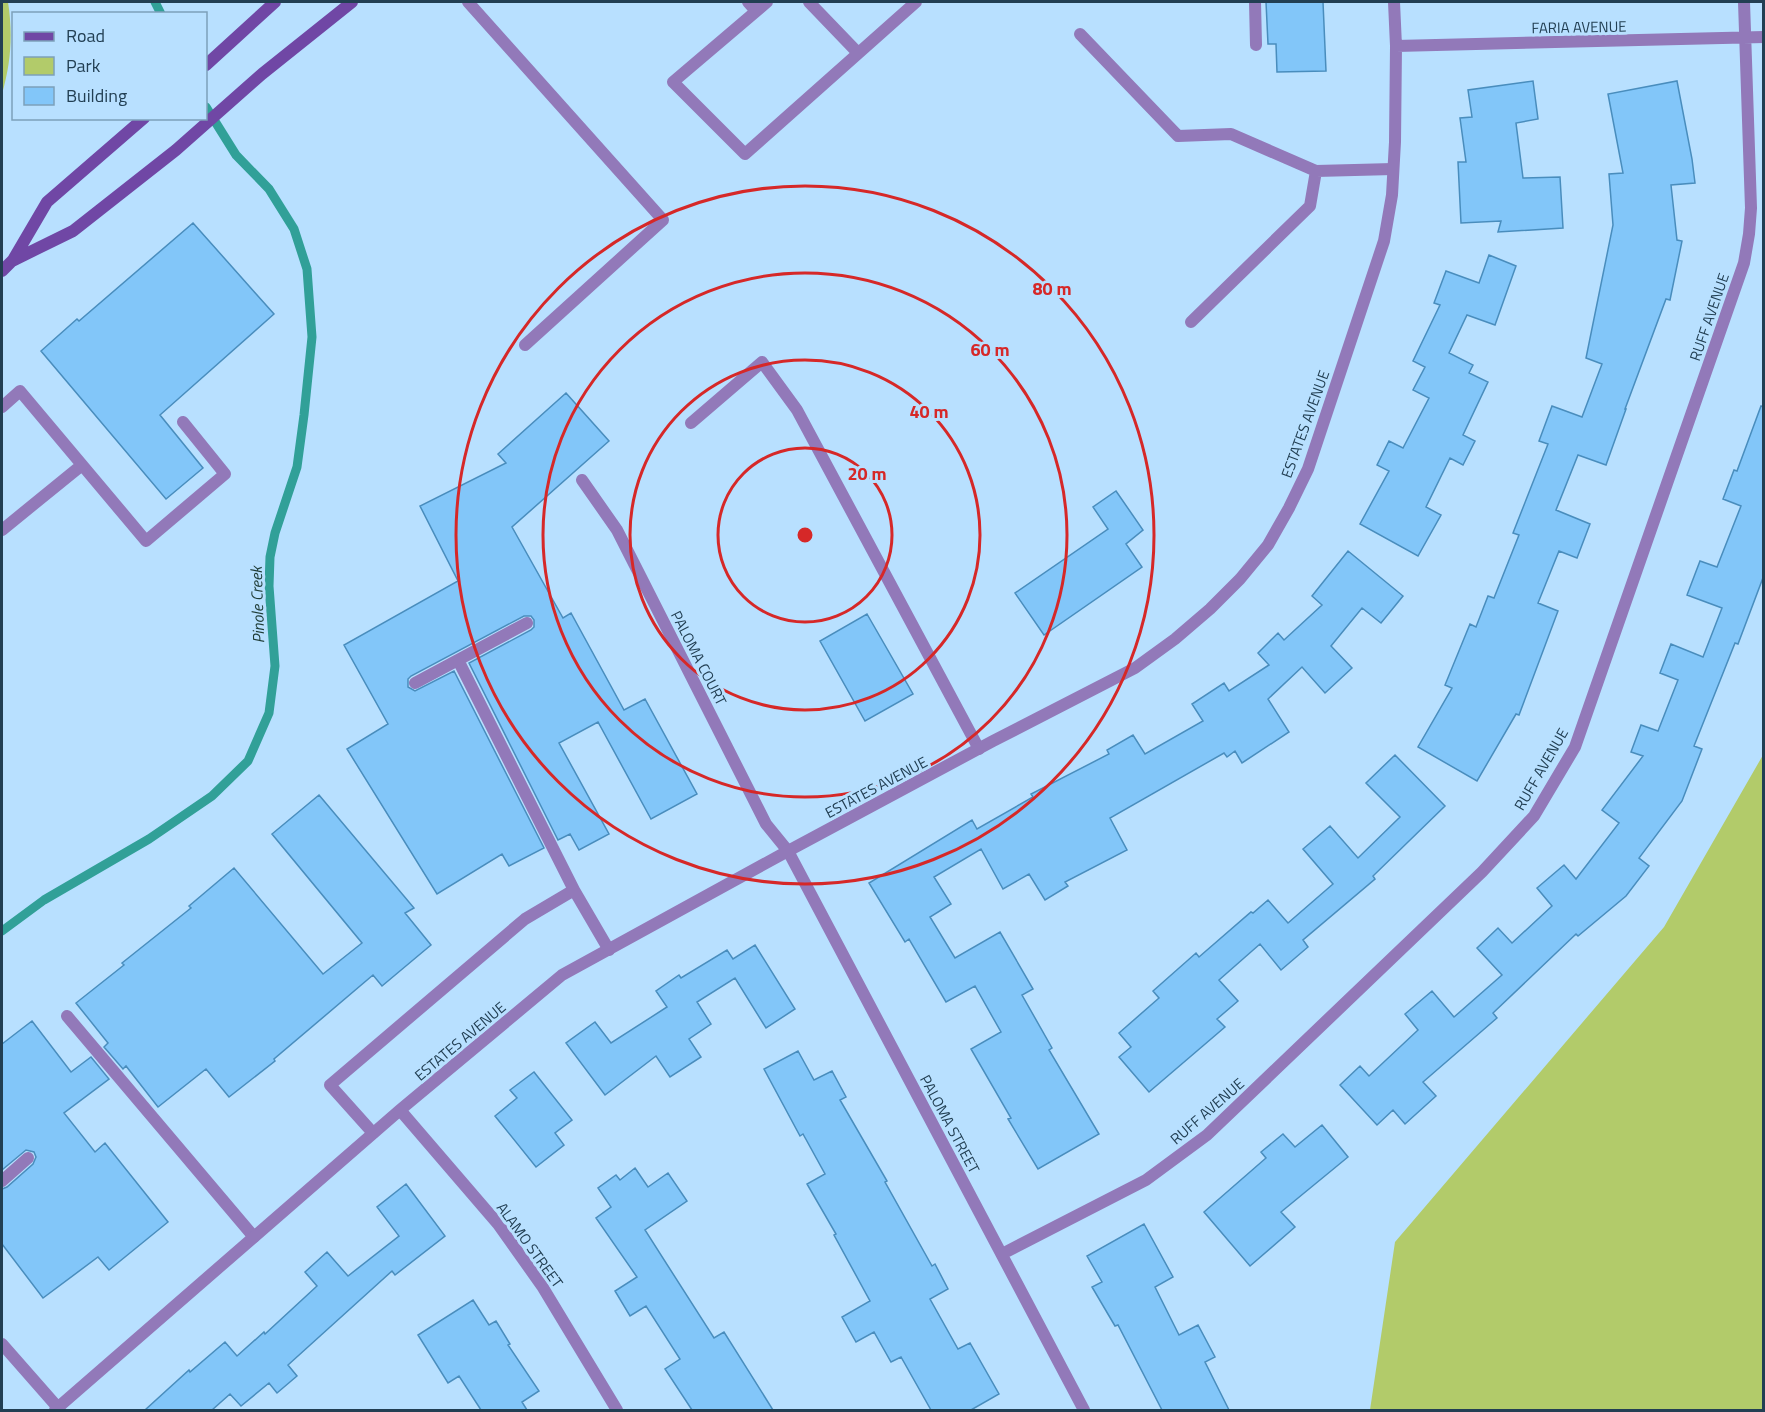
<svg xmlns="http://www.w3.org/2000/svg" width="1765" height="1412" font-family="'Titillium Web',sans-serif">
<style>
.green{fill:#b2cb6a}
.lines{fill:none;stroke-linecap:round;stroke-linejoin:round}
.stream{stroke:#31a098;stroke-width:9}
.building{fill:#82c6f9;stroke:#498dbd;stroke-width:1.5}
.lane{stroke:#9279b9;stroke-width:12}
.street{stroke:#9279b9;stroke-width:12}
.secondary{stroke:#7047a5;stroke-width:12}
.ring{fill:none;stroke:#d62828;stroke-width:3}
.labels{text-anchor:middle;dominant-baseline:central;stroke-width:6;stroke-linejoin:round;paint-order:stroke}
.street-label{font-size:15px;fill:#223f53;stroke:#b8e0ff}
.water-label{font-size:16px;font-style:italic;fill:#1f3c37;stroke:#b8e0ff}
.centre{fill:#d62828;stroke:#b8e0ff;stroke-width:3}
.ring-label{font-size:18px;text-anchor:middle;font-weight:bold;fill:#d62828;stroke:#b8e0ff;stroke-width:6;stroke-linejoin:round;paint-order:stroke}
</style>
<rect width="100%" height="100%" fill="#b8e0ff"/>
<path class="green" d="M 2,2 L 8,2 C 13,34 11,63 2,94 Z
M 1763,755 L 1763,1410 L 1370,1410 L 1395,1242 L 1664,927 Z"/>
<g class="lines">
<path class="stream" d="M 155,2 L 161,14
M 2,931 L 44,900 L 149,839 L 212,796 L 248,761 L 269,713 L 275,666 L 269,586 L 270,557 L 275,533 L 297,467 L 304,415 L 312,337 L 307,269 L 294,229 L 269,189 L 236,155 L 206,107"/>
</g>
<path class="building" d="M 1266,2 L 1323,2 L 1326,71 L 1277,72 L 1276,44 L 1268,44 Z
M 1533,81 L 1538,119 L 1516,123 L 1523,178 L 1560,177 L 1563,228 L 1498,232 L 1501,221 L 1461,223 L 1458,162 L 1466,162 L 1460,118 L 1472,117 L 1468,90 Z
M 1677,81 L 1692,159 L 1695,183 L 1671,185 L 1677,240 L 1682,241 L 1670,300 L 1666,299 L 1625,409 L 1626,409 L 1606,465 L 1578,455 L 1556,510 L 1590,524 L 1577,558 L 1559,551 L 1538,603 L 1558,611 L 1519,715 L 1516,714 L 1477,781 L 1418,747 L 1452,688 L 1445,685 L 1470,624 L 1476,627 L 1488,596 L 1494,598 L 1519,535 L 1513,533 L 1548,444 L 1539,441 L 1552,406 L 1582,417 L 1602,364 L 1586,358 L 1613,225 L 1609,174 L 1623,173 L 1608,94 Z
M 193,223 L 274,314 L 160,415 L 203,468 L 166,499 L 41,351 L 77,319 L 79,321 Z
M 1489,255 L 1516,266 L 1495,325 L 1467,315 L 1449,353 L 1473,365 L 1469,373 L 1488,382 L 1463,435 L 1475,441 L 1463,465 L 1450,458 L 1426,507 L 1441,515 L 1418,556 L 1360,524 L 1389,471 L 1377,465 L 1389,441 L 1403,448 L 1429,398 L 1413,390 L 1425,367 L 1413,361 L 1440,305 L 1434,303 L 1446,271 L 1479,283 Z
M 566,393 L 609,441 L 512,527 L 563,618 L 571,613 L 624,710 L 645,699 L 697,794 L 651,819 L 598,722 L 559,743 L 609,834 L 579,850 L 570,834 L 558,840 L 469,663 L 531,630 L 534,627 L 534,620 L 531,616 L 524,616 L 411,676 L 408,679 L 408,687 L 415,691 L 454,671 L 544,848 L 509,866 L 502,854 L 437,894 L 347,749 L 388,724 L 344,645 L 458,581 L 420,506 L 506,463 L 498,454 Z
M 1761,406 L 1764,407 L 1764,575 L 1738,644 L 1735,643 L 1694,746 L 1702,749 L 1682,801 L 1639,858 L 1649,866 L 1626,896 L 1578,936 L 1576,934 L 1493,1013 L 1497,1018 L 1423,1082 L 1436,1096 L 1405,1124 L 1393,1110 L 1377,1125 L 1340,1085 L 1360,1066 L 1369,1076 L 1418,1030 L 1405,1014 L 1432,991 L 1454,1017 L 1502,975 L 1477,948 L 1498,928 L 1512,943 L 1552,906 L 1537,888 L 1564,865 L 1576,879 L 1619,823 L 1602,810 L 1643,756 L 1631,752 L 1641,725 L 1658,731 L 1678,680 L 1660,673 L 1671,644 L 1703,657 L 1722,608 L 1687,595 L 1700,561 L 1717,567 L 1741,506 L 1723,499 L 1734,470 L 1737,471 Z
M 1116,491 L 1143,530 L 1126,544 L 1142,567 L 1044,635 L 1015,593 L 1108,529 L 1093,507 Z
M 1348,551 L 1403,596 L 1381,623 L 1362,608 L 1331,646 L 1352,668 L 1325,693 L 1302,667 L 1268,699 L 1289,732 L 1242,763 L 1235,751 L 1227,757 L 1224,753 L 1110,818 L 1127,850 L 1065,882 L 1068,886 L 1045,900 L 1029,874 L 1003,889 L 981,849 L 934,877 L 951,904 L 930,917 L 955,958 L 1000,932 L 1033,989 L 1022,995 L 1052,1048 L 1049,1050 L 1099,1134 L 1038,1169 L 1008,1119 L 1011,1118 L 971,1049 L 1001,1032 L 975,986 L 946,1002 L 909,939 L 905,942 L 869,883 L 972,820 L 977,829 L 1033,797 L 1031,794 L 1109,754 L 1107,750 L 1133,735 L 1145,754 L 1203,721 L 1192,704 L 1224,683 L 1229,691 L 1269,665 L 1258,653 L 1278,633 L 1284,640 L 1322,605 L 1312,596 Z
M 867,614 L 913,694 L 865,721 L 820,641 Z
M 1395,755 L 1445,806 L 1373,876 L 1375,879 L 1303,940 L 1308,947 L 1281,970 L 1260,944 L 1219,980 L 1238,1001 L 1217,1019 L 1225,1027 L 1149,1092 L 1119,1057 L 1131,1047 L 1119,1033 L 1159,998 L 1153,991 L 1196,953 L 1199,957 L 1251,912 L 1253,913 L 1268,900 L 1288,923 L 1333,884 L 1303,849 L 1330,826 L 1358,858 L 1400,817 L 1366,783 Z
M 319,795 L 414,908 L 405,913 L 431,945 L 382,986 L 373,975 L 274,1059 L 275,1061 L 229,1097 L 206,1069 L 158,1107 L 126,1066 L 123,1069 L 104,1047 L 108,1043 L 76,1003 L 124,965 L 122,963 L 191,908 L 189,906 L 234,868 L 323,974 L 362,943 L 272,834 Z
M 755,945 L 795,1009 L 766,1028 L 735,978 L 697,1002 L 711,1024 L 689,1039 L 701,1057 L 670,1077 L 656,1056 L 605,1095 L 566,1043 L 595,1022 L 611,1043 L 667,1007 L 656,991 L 679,975 L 681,978 L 727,950 L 733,959 Z
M 32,1021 L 71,1072 L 91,1057 L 109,1079 L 64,1113 L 95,1152 L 105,1143 L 168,1222 L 109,1270 L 98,1257 L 43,1298 L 2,1244 L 2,1189 L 7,1187 L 33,1164 L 36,1157 L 34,1152 L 26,1150 L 2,1170 L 2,1044 Z
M 798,1051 L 814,1080 L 832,1071 L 846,1097 L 840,1100 L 887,1181 L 885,1182 L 932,1266 L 935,1264 L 948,1289 L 930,1299 L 958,1349 L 970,1343 L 999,1394 L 971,1410 L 931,1410 L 901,1357 L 891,1362 L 874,1332 L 856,1342 L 842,1317 L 870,1301 L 834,1235 L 836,1234 L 807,1184 L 825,1174 L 803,1134 L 800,1136 L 764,1069 Z
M 534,1072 L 572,1120 L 555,1133 L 564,1145 L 536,1167 L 495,1116 L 517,1098 L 510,1090 Z
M 1322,1125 L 1348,1157 L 1281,1212 L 1295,1227 L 1250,1266 L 1204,1212 L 1266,1158 L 1261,1152 L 1283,1134 L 1295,1147 Z
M 635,1168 L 648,1187 L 668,1173 L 687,1201 L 645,1230 L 714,1338 L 724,1332 L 773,1410 L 692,1410 L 665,1369 L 680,1359 L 646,1306 L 630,1316 L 615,1291 L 637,1277 L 596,1218 L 611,1207 L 598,1188 L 616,1175 L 620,1180 Z
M 406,1184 L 445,1236 L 395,1275 L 392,1271 L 288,1365 L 297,1376 L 277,1393 L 269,1383 L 241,1406 L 230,1394 L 212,1410 L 145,1410 L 189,1370 L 190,1372 L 225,1342 L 237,1356 L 264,1332 L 265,1334 L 317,1286 L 305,1272 L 327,1252 L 348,1276 L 399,1236 L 377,1207 Z
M 1144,1224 L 1173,1277 L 1155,1287 L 1179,1335 L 1198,1325 L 1215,1357 L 1205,1362 L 1229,1410 L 1162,1410 L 1118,1325 L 1115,1326 L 1092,1287 L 1102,1282 L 1087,1256 Z
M 473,1300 L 489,1325 L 496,1321 L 510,1344 L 508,1345 L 539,1391 L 522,1402 L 527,1410 L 481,1410 L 459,1376 L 448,1383 L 418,1335 Z"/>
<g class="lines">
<path class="lane" d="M 468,2 L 663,220 L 525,345
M 748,2 L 756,11
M 767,2 L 673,82 L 745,154 L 916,2
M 809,2 L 858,53
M 1255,2 L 1256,45
M 1080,34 L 1178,136 L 1231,134 L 1316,171
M 1191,322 L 1310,206 L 1316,171 L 1393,169
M 2,407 L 20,391 L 146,541 L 225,474 L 183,422
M 691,423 L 762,362 L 797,410 L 979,749
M 582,480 L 617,530 L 766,824 L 788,851
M 2,530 L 82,465
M 458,660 L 574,890
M 415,683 L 527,623
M 67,1016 L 254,1237
M 373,1133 L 330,1085 L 525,919 L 574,890 L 609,950
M 2,1181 L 28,1158"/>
<path class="street" d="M 1396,46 L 1764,37
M 788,851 L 1084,1410
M 400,1110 L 498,1224 L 542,1286 L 617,1410
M 1002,1254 L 1146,1180 L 1207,1135 L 1482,872 L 1534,816 L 1575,747 L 1744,263 L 1749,234 L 1751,208 L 1744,2
M 2,1344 L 60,1410
M 55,1410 L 400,1110 L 562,975 L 788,851 L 993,741 L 1135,668 L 1175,639 L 1210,609 L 1240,579 L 1268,545 L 1289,508 L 1308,469 L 1384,241 L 1392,195 L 1395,142 L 1396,46 L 1394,2"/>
<path class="secondary" d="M 206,65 L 275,2
M 13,260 L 47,202 L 144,118
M 2,271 L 12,261 L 73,231 L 176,150 L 262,74 L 352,2"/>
</g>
<g class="ring">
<circle cx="805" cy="535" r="87"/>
<circle cx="805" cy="535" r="175"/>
<circle cx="805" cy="535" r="262"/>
<circle cx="805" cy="535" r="349"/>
</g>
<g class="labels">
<g class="street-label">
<text transform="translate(1579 27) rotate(-1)">FARIA AVENUE</text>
<text transform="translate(1709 317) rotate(-71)">RUFF AVENUE</text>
<text transform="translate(1305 424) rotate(-70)">ESTATES AVENUE</text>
<text transform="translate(699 658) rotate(63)">PALOMA COURT</text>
<text transform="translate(1541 769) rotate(-60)">RUFF AVENUE</text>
<text transform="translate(876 787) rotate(-28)">ESTATES AVENUE</text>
<text transform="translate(460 1041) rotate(-40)">ESTATES AVENUE</text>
<text transform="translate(1207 1111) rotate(-41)">RUFF AVENUE</text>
<text transform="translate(950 1124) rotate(62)">PALOMA STREET</text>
<text transform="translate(530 1245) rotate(54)">ALAMO STREET</text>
</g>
<g class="water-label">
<text transform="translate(257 605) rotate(-92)">Pinole Creek</text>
</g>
</g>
<circle cx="805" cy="535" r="9" class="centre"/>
<g class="ring-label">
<text x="1052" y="295">80 m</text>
<text x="990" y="356">60 m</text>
<text x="929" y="418">40 m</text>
<text x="867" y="480">20 m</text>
</g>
<rect width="1765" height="1412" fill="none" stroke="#223f53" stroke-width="6"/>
<rect x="12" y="12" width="195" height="108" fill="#b8e0ff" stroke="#7ca0ba" stroke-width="1.5"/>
<rect x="24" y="32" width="30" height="9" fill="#7047a5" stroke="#7ca0ba" stroke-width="1.5"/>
<text x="66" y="42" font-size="18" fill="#223f53">Road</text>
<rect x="24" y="57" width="30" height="18" fill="#b2cb6a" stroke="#7ca0ba" stroke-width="1.5"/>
<text x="66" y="72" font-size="18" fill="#223f53">Park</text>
<rect x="24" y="87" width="30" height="18" fill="#82c6f9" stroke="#7ca0ba" stroke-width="1.5"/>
<text x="66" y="102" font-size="18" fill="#223f53">Building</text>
</svg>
